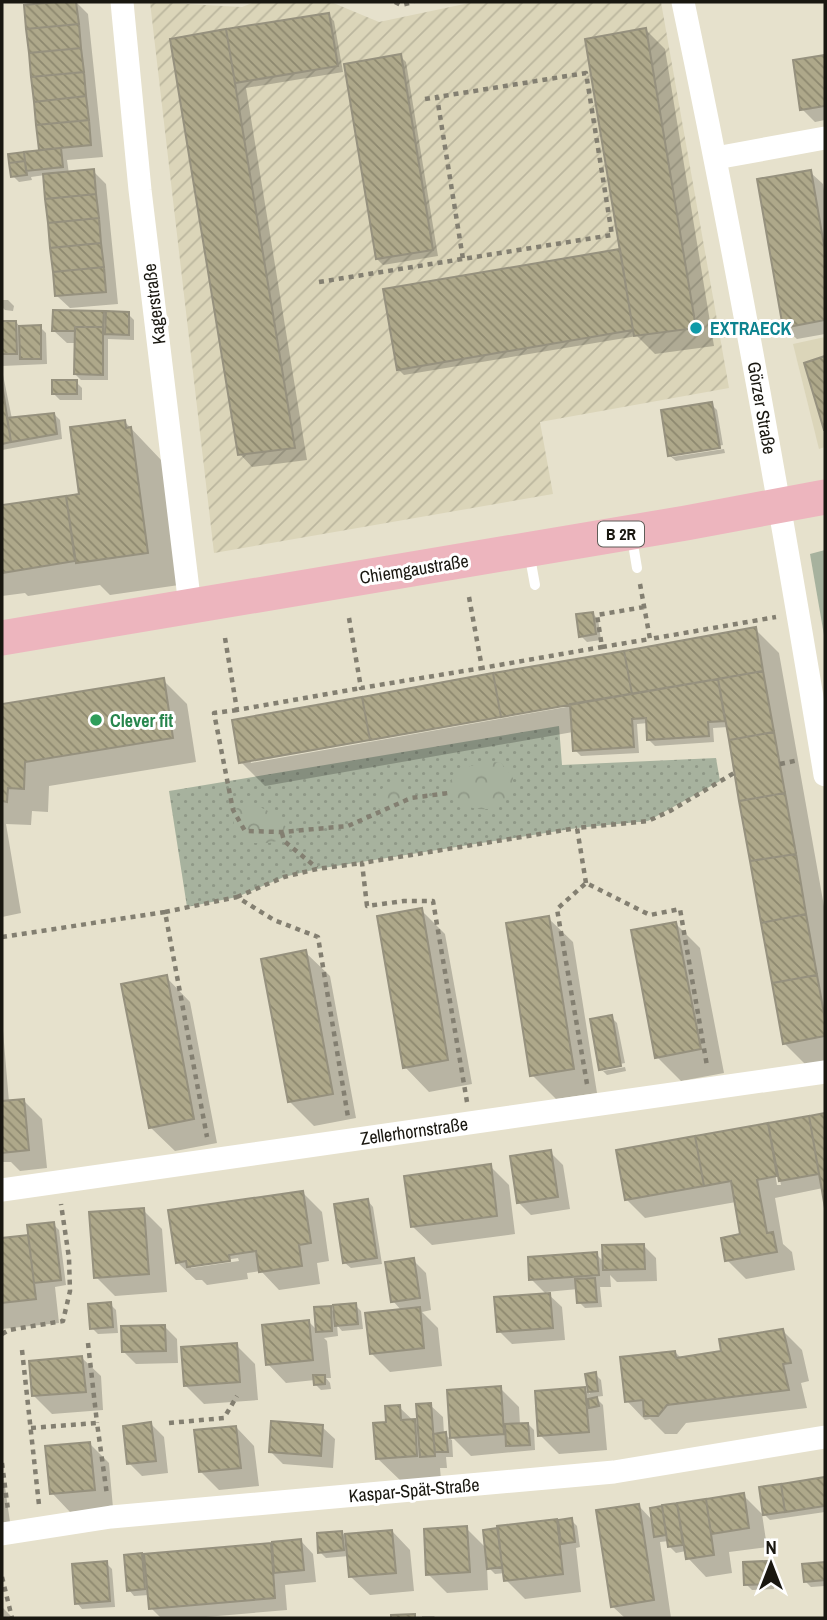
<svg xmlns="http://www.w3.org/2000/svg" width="827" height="1620" font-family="'Archivo Narrow',sans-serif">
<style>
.built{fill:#dbd5b9}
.industrial{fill:url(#industrial-furrows)}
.grass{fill:url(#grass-dots)}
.park{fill:url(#park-crowns)}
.pitch{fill:#a7b29e}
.shadow{fill:#0003;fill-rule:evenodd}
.building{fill:url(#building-back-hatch);stroke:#96917e;stroke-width:2}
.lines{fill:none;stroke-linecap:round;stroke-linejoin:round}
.path{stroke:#837f71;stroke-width:4.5;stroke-dasharray:5 5;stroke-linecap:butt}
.service{stroke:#fff;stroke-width:10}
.minor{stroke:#fff;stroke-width:23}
.primary{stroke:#edb5be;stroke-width:35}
.culture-dot{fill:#0f9aa8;stroke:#fff;stroke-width:2.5}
.leisure-dot{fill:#2e9e5b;stroke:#fff;stroke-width:2.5}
.labels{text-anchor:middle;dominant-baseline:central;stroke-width:6;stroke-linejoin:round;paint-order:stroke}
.shield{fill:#fff;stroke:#5e5d58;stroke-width:2}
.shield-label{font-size:16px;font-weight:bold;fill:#191710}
.street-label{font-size:18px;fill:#191710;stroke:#fff}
.culture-label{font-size:18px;font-weight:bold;fill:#0d838f;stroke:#fff;text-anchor:start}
.leisure-label{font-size:18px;font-weight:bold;fill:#27864d;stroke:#fff;text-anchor:start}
</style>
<defs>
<pattern id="industrial-furrows" width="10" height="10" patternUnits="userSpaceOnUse" patternTransform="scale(1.75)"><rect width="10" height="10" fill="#dbd5b9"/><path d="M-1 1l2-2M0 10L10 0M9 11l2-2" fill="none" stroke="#bbb69e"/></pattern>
<pattern id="grass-dots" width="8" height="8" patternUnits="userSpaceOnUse" patternTransform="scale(1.75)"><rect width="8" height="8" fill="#a7b29e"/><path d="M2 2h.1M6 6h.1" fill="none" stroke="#8f9887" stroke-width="1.8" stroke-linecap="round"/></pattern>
<pattern id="park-crowns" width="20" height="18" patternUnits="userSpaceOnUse" patternTransform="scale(1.75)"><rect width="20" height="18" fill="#a7b29e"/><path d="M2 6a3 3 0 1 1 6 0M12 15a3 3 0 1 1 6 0" fill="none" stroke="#8f9887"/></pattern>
<pattern id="building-back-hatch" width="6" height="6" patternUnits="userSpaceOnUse" patternTransform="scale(1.75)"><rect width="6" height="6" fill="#aea88a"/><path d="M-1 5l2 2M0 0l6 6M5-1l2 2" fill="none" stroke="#8d886f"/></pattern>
</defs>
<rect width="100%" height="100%" fill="#e6e1cc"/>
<path class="built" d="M 825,337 L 825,447 L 819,449 L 793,344 Z"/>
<path class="industrial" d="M 150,2 L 242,7 L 255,2 L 331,2 L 379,22 L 474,2 L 661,2 L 729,388 L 540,422 L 553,494 L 214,553 Z"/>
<path class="grass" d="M 559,726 L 562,765 L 716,758 L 720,781 L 648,821 L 577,828 L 317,869 L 284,877 L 237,897 L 187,907 L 169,791 Z"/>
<path class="park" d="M 485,761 L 501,763 L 513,777 C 513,799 497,814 473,808 C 468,807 464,802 459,799 C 452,794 448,793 445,785 L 463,769 Z
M 387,783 C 403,784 409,787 412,803 L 389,815 L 378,808 C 378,797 379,791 387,783 Z
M 256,805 L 270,812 L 287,828 L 284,839 L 269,843 L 246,843 L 235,830 L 232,812 L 240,806 Z"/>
<path class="pitch" d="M 825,550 L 825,641 L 810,554 Z"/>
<path class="shadow" d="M 76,2 L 88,14 L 103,157 L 67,160 L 69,174 L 93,171 L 106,184 L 118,304 L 70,308 L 57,296 L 45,175 L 31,177 L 32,180 L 19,182 L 13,176 L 43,152 L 40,149 L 26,6 Z
M 328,15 L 334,21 L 343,72 L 246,88 L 307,460 L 252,467 L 240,454 L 172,40 Z
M 646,30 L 665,49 L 714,346 L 655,354 L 637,336 L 404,375 L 398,369 L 622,251 Z
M 400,56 L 406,62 L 438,256 L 383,265 L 377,259 Z
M 825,56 L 825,120 L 815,122 L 802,109 L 795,61 Z
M 810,172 L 823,184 L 825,197 L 825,334 L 797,339 L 784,327 Z
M 2,300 L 8,300 L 14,306 L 13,311 L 5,310 L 2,307 Z
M 103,312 L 107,317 L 128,314 L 134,320 L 134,340 L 108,339 L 108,380 L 81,380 L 75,374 L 76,343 L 67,343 L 54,331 Z
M 16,322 L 21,328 L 40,327 L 46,333 L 47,364 L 2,366 L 2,323 Z
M 2,370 L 12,419 L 54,414 L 60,420 L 62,439 L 2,450 Z
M 76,382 L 82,388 L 82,400 L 60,400 L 54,394 Z
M 711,404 L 717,410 L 723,445 L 672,454 L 672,457 L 724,449 L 725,453 L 676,461 L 670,456 Z
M 125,422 L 163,462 L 179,585 L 110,595 L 100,585 L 28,596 L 25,593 L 2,596 L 2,507 L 81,496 Z
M 592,613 L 598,619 L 601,640 L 587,642 L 581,636 Z
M 755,629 L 779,653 L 825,912 L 825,1064 L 808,1067 L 784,1043 L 728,727 L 713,728 L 714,742 L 655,746 L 649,740 L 648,723 L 637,724 L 639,753 L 581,756 L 575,750 L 573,732 L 265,786 L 241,762 L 234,721 ZM 572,703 L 572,706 L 251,763 L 250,759 Z
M 163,680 L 187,704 L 196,762 L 49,786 L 48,812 L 32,811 L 31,825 L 6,824 L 21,913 L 2,917 L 2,705 Z
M 421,910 L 445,934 L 472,1084 L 429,1092 L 405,1067 Z
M 548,918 L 573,942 L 597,1093 L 556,1099 L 532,1075 Z
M 676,924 L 700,948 L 724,1073 L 681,1081 L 657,1057 Z
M 305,952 L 330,976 L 356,1118 L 314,1126 L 290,1102 Z
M 166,977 L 190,1002 L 217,1143 L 175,1151 L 150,1127 Z
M 611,1017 L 617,1023 L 625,1063 L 603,1067 L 603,1071 L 625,1067 L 626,1071 L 607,1075 L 601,1069 Z
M 2,1019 L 9,1102 L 23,1100 L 42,1119 L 47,1168 L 20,1171 L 11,1162 L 2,1162 Z
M 825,1115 L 825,1198 L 823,1188 L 775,1198 L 783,1244 L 792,1252 L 795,1270 L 746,1279 L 727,1260 L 742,1236 L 736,1202 L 645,1218 L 626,1199 L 618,1152 ZM 770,1144 L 773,1144 L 781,1185 L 777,1185 Z
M 550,1152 L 563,1165 L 570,1209 L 531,1215 L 518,1202 Z
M 490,1166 L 509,1185 L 515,1234 L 432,1245 L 413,1227 Z
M 303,1193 L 322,1212 L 329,1261 L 317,1263 L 320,1284 L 279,1290 L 261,1271 L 247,1273 L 248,1279 L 207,1285 L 202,1280 L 196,1280 L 177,1262 ZM 238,1258 L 239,1261 L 191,1268 L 191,1265 Z
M 368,1201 L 373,1207 L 382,1264 L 351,1268 L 345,1263 Z
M 143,1210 L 162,1229 L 167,1292 L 115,1296 L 96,1277 Z
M 53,1224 L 59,1230 L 66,1285 L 55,1287 L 59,1323 L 2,1329 L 2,1240 L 28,1237 L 31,1240 Z
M 644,1246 L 656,1258 L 657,1281 L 617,1282 L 610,1275 L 611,1287 L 600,1287 L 602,1307 L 585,1308 L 579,1302 L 578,1289 L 546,1292 L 562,1307 L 565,1340 L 512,1344 L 499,1331 L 547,1295 L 531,1279 L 596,1254 L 604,1262 Z
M 413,1260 L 426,1273 L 431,1310 L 422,1312 L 438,1328 L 442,1366 L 390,1372 L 371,1353 L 402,1311 L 393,1301 Z
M 110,1304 L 116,1310 L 118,1333 L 98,1334 L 92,1328 Z
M 355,1305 L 361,1311 L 363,1329 L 342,1331 L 337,1325 L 338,1336 L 324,1338 L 327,1341 L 331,1378 L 326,1378 L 330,1383 L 331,1389 L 321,1390 L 315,1384 L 315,1380 L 286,1383 L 268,1364 L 309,1322 L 318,1331 L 330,1308 L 335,1313 Z
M 164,1326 L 177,1339 L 178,1363 L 136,1364 L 123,1351 Z
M 783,1331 L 802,1350 L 809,1381 L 801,1383 L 807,1408 L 686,1423 L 677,1434 L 665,1434 L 650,1419 L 645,1420 L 627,1401 L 675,1352 L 682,1359 L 723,1352 Z
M 236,1345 L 255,1364 L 258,1400 L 204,1404 L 185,1385 Z
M 82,1358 L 101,1376 L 103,1410 L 52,1414 L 33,1395 Z
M 595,1374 L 601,1380 L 603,1396 L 595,1397 L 603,1405 L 607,1450 L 559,1454 L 540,1435 L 584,1389 L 590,1394 L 587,1375 Z
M 500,1388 L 519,1407 L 520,1425 L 528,1424 L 534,1430 L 535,1450 L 471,1456 L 452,1437 Z
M 430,1405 L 443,1417 L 444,1434 L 452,1440 L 453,1457 L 446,1457 L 447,1468 L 440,1468 L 441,1480 L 402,1482 L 377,1458 L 388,1423 L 399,1407 L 419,1426 Z
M 151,1424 L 164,1437 L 168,1473 L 142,1476 L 129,1463 Z
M 236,1427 L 254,1446 L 259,1486 L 219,1490 L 200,1471 Z
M 322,1427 L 335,1439 L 333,1468 L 283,1464 L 271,1452 Z
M 90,1444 L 109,1463 L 113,1508 L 70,1512 L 52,1493 Z
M 2,1466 L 12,1536 L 2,1537 Z
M 825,1479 L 825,1512 L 770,1520 L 764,1514 L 761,1488 Z
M 743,1495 L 762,1514 L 767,1547 L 729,1552 L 732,1573 L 706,1577 L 688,1558 L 686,1551 L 676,1553 L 670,1547 L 669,1541 L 660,1542 L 671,1618 L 625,1618 L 612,1606 L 638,1505 L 653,1521 L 652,1510 L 676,1505 L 680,1508 Z
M 571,1520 L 577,1526 L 580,1547 L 576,1548 L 581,1592 L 525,1599 L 506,1580 L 505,1573 L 495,1574 L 487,1566 L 488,1590 L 447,1593 L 428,1574 L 466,1528 L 486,1548 L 556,1521 L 560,1525 Z
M 392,1531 L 410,1550 L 414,1591 L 370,1595 L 351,1577 L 349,1556 L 326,1558 L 320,1552 L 342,1532 L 345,1536 Z
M 301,1541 L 313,1554 L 316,1582 L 285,1585 L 287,1610 L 194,1618 L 161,1618 L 151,1608 L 149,1595 L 134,1596 L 129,1590 L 142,1555 L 146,1559 L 146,1556 Z
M 106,1563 L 112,1569 L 115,1607 L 82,1609 L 77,1603 Z
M 766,1563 L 772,1569 L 774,1589 L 752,1590 L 746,1584 Z
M 825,1564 L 825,1586 L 811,1587 L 805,1581 L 804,1566 Z
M 2,1607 L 13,1618 L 2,1618 Z
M 422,1616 L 434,1616 L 436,1618 L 422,1618 Z"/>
<path class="building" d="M 56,2 L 76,2 L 79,24 L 26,29 L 24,5 Z
M 329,13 L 338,66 L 235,83 L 226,29 Z
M 79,24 L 81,48 L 29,53 L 26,29 Z
M 646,28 L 696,328 L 634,336 L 585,39 Z
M 226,29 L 295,448 L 238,455 L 170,39 Z
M 81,48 L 84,72 L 31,77 L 29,53 Z
M 401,54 L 433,250 L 376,259 L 344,64 Z
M 825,55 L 825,106 L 800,110 L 793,60 Z
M 84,72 L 86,96 L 34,102 L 31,77 Z
M 86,96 L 89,120 L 36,125 L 34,102 Z
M 89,120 L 91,145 L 39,150 L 36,125 Z
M 61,148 L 63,167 L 26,171 L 24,152 Z
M 24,152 L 25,161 L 9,163 L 8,154 Z
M 25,161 L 27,175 L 11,177 L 9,163 Z
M 94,169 L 96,194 L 45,199 L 43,174 Z
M 811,170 L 825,251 L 825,320 L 783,328 L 757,179 Z
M 96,194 L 99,218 L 48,223 L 45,199 Z
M 99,218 L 101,243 L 50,248 L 48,223 Z
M 101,243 L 104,267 L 53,272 L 50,248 Z
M 620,249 L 633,330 L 397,370 L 383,289 Z
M 104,267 L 106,292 L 55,296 L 53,272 Z
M 53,310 L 104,311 L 103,327 L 75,327 L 75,331 L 52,331 Z
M 106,311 L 129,312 L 129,335 L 105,334 Z
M 2,321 L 16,321 L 17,354 L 2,354 Z
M 41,325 L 41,359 L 20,359 L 19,326 Z
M 75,327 L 103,327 L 103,375 L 74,374 Z
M 825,356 L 825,430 L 824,430 L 804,363 Z
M 52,380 L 77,380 L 77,394 L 52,394 Z
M 2,384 L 11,442 L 2,444 Z
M 712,402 L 720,448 L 668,456 L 661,410 Z
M 54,413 L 57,434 L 11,442 L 7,418 Z
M 125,420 L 126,428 L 131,427 L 148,553 L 76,563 L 66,496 L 79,494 L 70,427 Z
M 66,496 L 75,561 L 2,573 L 2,505 Z
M 593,612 L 596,634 L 579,637 L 576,614 Z
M 756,627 L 763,671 L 632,694 L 624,651 Z
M 624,651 L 632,694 L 501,717 L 493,673 Z
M 763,671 L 774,732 L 729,740 L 718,679 Z
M 493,673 L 501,717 L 370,740 L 362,697 Z
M 164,678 L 173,738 L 25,762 L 24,789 L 8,788 L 7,802 L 2,801 L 2,704 Z
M 718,679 L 725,721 L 708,722 L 709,736 L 647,740 L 646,718 L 632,719 L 634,747 L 573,751 L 570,704 Z
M 362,697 L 370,740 L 239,763 L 232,720 Z
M 774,732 L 785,793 L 739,801 L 729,740 Z
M 785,793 L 796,854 L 750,861 L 739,801 Z
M 796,854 L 806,914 L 761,923 L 750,861 Z
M 422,908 L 448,1060 L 403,1068 L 377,916 Z
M 806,914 L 817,975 L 772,983 L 761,923 Z
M 549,916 L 574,1069 L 530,1076 L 506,923 Z
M 676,922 L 701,1049 L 655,1058 L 631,930 Z
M 306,950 L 333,1094 L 288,1102 L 261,959 Z
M 167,975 L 194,1119 L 149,1128 L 121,984 Z
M 817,975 L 825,1019 L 825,1036 L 783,1044 L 772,983 Z
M 612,1015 L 621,1066 L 599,1070 L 590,1019 Z
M 24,1099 L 29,1150 L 2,1153 L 2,1101 Z
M 825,1113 L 825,1208 L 809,1116 Z
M 809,1116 L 819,1174 L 779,1181 L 768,1123 Z
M 768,1123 L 777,1176 L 757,1180 L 767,1233 L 773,1232 L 777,1252 L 725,1261 L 721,1238 L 740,1234 L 731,1181 L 704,1186 L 695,1136 Z
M 695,1136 L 704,1186 L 625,1200 L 616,1150 Z
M 551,1150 L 558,1197 L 517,1203 L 510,1156 Z
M 491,1164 L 497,1216 L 411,1227 L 404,1176 Z
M 303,1191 L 311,1243 L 299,1245 L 302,1266 L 259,1272 L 256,1251 L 229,1255 L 230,1261 L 187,1267 L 186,1261 L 176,1263 L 168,1210 Z
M 368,1199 L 377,1258 L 343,1263 L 334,1204 Z
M 144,1208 L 149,1274 L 94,1278 L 89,1212 Z
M 54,1222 L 61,1280 L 34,1283 L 27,1225 Z
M 28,1235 L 36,1299 L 2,1303 L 2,1238 Z
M 644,1244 L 645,1269 L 603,1270 L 602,1245 Z
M 597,1252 L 599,1275 L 529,1280 L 528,1257 Z
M 414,1258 L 420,1298 L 391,1302 L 385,1262 Z
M 595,1278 L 597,1302 L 577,1303 L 575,1279 Z
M 550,1293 L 553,1328 L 497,1332 L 494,1297 Z
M 111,1302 L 113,1327 L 90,1329 L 88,1304 Z
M 356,1303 L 358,1324 L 335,1326 L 333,1305 Z
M 331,1306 L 332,1331 L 316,1332 L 314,1307 Z
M 420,1307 L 424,1348 L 370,1354 L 365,1313 Z
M 309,1320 L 313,1360 L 266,1365 L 262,1325 Z
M 165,1325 L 166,1351 L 122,1352 L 121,1326 Z
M 783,1329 L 791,1363 L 783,1364 L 789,1390 L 667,1405 L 658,1416 L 644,1416 L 643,1400 L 625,1402 L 620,1357 L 675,1351 L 676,1358 L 721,1351 L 719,1339 Z
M 237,1343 L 240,1382 L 184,1386 L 181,1347 Z
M 82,1356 L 86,1392 L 32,1396 L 29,1361 Z
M 596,1372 L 598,1391 L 588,1392 L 585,1374 Z
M 313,1375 L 325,1375 L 325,1384 L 314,1385 Z
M 501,1386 L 504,1434 L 450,1438 L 447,1390 Z
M 585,1387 L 589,1432 L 538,1436 L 535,1391 Z
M 597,1397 L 599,1406 L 589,1408 L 588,1399 Z
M 431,1403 L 435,1456 L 420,1457 L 416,1404 Z
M 400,1405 L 401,1420 L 415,1419 L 417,1456 L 376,1459 L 373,1423 L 386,1422 L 385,1406 Z
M 271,1421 L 323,1425 L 321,1456 L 269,1452 Z
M 151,1422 L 156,1461 L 127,1464 L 123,1426 Z
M 528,1423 L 530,1445 L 506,1446 L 505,1424 Z
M 236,1426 L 241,1468 L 199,1472 L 194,1430 Z
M 446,1432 L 448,1452 L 435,1452 L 433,1434 Z
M 90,1442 L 95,1490 L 50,1494 L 45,1446 Z
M 825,1477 L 825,1506 L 785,1512 L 781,1484 Z
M 781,1484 L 785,1512 L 763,1515 L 759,1487 Z
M 744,1493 L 749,1528 L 711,1534 L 706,1499 Z
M 706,1499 L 714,1555 L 686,1559 L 677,1503 Z
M 677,1503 L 683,1545 L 668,1547 L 662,1505 Z
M 639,1504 L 654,1600 L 611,1607 L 596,1510 Z
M 662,1506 L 666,1535 L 654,1537 L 650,1508 Z
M 572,1518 L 575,1542 L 561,1544 L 558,1520 Z
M 557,1519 L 563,1574 L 504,1581 L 497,1526 Z
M 467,1526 L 470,1572 L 426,1575 L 424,1529 Z
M 498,1528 L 502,1567 L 487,1569 L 483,1530 Z
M 392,1530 L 396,1573 L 349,1577 L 345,1534 Z
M 342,1531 L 344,1550 L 318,1553 L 317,1533 Z
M 301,1539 L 304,1570 L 274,1573 L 272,1542 Z
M 271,1543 L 275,1598 L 149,1609 L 144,1554 Z
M 142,1553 L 145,1589 L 127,1591 L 124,1555 Z
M 107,1561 L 110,1601 L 75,1604 L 72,1564 Z
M 767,1561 L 768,1584 L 744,1585 L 743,1562 Z
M 825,1562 L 825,1580 L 804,1582 L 802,1564 Z
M 415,1614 L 415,1618 L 391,1618 L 391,1615 Z"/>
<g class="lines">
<path class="path" d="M 395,2 L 401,5 L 414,2
M 425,99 L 437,97
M 319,282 L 612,235 L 586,73 L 437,97 L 463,259
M 640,584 L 650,639 L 776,617
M 469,597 L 482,668 L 602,647
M 644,607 L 597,615 L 602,647 L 650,639
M 349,618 L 361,688 L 482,668
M 225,638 L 237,710 L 361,688
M 237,710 L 214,713 L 233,810 L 245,831 L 282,832 L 348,826 L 411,798 L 448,793
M 780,764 L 799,760
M 282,833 L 284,841 L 317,868
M 586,883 L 577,828 L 648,821 L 670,811 L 734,773
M 237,897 L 284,877 L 317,869 L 362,863
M 165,912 L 237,897 L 274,920 L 318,937 L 348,1117
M 2,937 L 165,912 L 207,1137
M 587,1084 L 557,909 L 586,883 L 650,915 L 680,909 L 707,1066
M 467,1102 L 433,901 L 404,901 L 367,906 L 362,863 L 577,828
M 2,1334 L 9,1330 L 63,1321 L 70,1291 L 69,1258 L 61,1204
M 88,1343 L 97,1423
M 22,1350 L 39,1505
M 169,1423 L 224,1418 L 237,1396
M 31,1428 L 97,1423 L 107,1495
M 2,1463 L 8,1510
M 2,1577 L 12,1618"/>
<path class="service" d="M 632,538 L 637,568
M 529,552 L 535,585"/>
<path class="minor" d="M 122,2 L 140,190 L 190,606
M 683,2 C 737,258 782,516 825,775
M 716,158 L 825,138
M 2,1190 L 825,1072
M 2,1534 L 111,1517 L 614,1472 L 825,1437"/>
<path class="primary" d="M 2,638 L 686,523 L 825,497"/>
</g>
<circle class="culture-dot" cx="696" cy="328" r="7"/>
<circle class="leisure-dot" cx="96" cy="720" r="7"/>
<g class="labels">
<rect class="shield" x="598" y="521.5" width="46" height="25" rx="5"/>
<g class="shield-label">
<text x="621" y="534">B 2R</text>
</g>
<g class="street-label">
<text transform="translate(154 304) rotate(-97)">Kagerstraße</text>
<text transform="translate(762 408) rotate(80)">Görzer Straße</text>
<text transform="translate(414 569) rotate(-9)">Chiemgaustraße</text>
<text transform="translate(414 1131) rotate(-8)">Zellerhornstraße</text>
<text transform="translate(414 1490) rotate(-5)">Kaspar-Spät-Straße</text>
</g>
<g class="culture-label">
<text x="710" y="328">EXTRAECK</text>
</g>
<g class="leisure-label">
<text x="110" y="720">Clever fit</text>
</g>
</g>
<rect width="827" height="1620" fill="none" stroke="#191710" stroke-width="7"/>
<g transform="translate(771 1564)" stroke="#ffffff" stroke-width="5" paint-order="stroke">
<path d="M0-5L12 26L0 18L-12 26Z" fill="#191710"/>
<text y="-10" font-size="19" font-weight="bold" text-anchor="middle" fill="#191710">N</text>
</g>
</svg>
